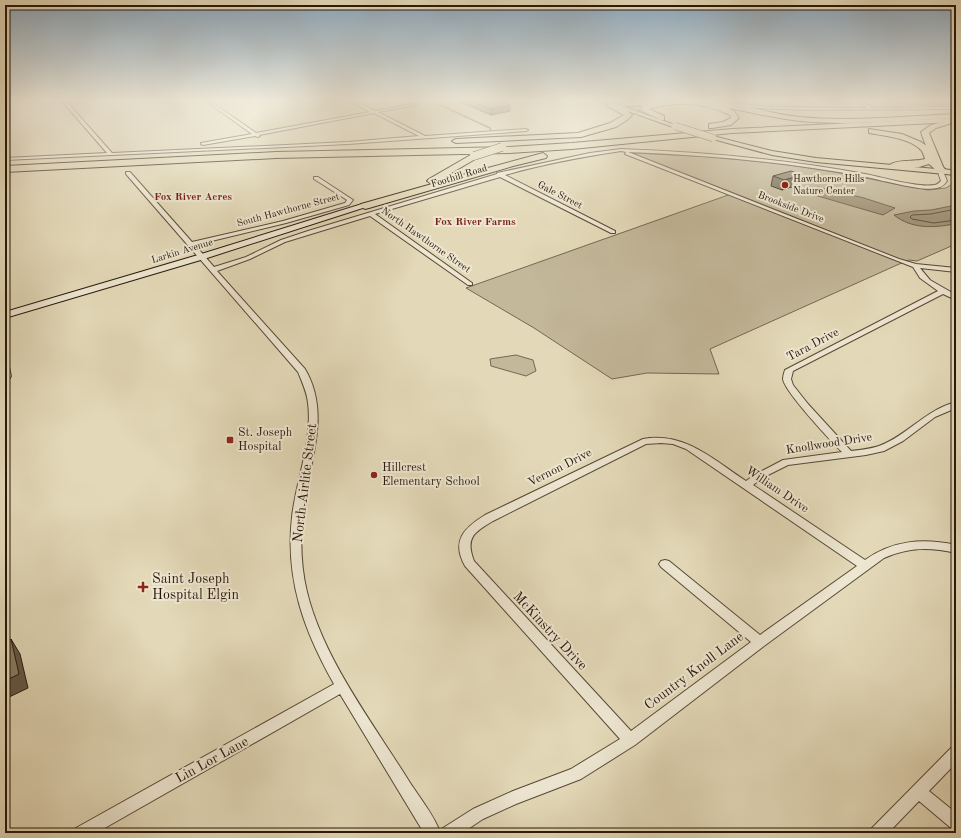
<svg xmlns="http://www.w3.org/2000/svg" width="961" height="838" font-family="'Old Standard TT',serif">
<style>
.green{fill:#c3b89a;stroke:#766852}
.water{fill:#a4977c;stroke:#73644e}
.lines{fill:none;stroke-linecap:round;stroke-linejoin:round}
.shore{stroke:#665842;stroke-width:1}
.stream{stroke:#73644e;stroke-width:1.5}
.minor-casing{stroke:#584835;stroke-width:2}
.tertiary-casing{stroke:#584835;stroke-width:2}
.secondary-casing{stroke:#291809;stroke-width:2}
.primary-casing{stroke:#291809;stroke-width:2}
.motorway-casing{stroke:#291809;stroke-width:2}
.minor{fill:#ede6d1;fill-rule:evenodd}
.tertiary{fill:#ede6d1;fill-rule:evenodd}
.secondary{fill:#ede6d1;fill-rule:evenodd}
.primary{fill:#e3d9b8;fill-rule:evenodd}
.motorway{fill:#e3d9b8;fill-rule:evenodd}
.primary-bridge-casing{stroke:#291809;stroke-width:8;stroke-linecap:butt}
.motorway-bridge-casing{stroke:#291809;stroke-width:9;stroke-linecap:butt}
.primary-bridge{stroke:#e3d9b8;stroke-width:7}
.motorway-bridge{stroke:#e3d9b8;stroke-width:8}
.wall{fill:#776b56;stroke:#291809}
.shaded-wall{fill:#615746;stroke:#291809}
.building{fill:#8a7c64;stroke:#291809}
.poi-dot{fill:#8f2418;stroke:#ede6d1;stroke-width:1.5}
.labels{text-anchor:middle;dominant-baseline:central;stroke-width:4;stroke-linejoin:round;paint-order:stroke}
.far-street-label{font-size:10px;fill:#291809;stroke:#ede6d1}
.far-poi-label{font-size:10px;fill:#291809;stroke:#ede6d1;text-anchor:start}
.far-neighbourhood-label{font-size:11px;font-weight:bold;fill:#7a1f14;stroke:#ede6d1}
.street-label{font-size:12px;fill:#291809;stroke:#ede6d1}
.poi-label{font-size:12px;fill:#291809;stroke:#ede6d1;text-anchor:start}
.near-street-label{font-size:14px;fill:#291809;stroke:#ede6d1}
.near-poi-label{font-size:14px;fill:#291809;stroke:#ede6d1;text-anchor:start}
</style>
<rect width="100%" height="100%" fill="#e3d9b8"/>
<filter id="stains"><feTurbulence type="fractalNoise" baseFrequency=".005" numOctaves="4"/><feColorMatrix values="0 0 0 0 .2 0 0 0 0 .09 0 0 0 0 .02 0 0 0 .5 -.17"/></filter>
<radialGradient id="worn" r=".72"><stop offset=".6" stop-color="#630" stop-opacity="0"/><stop offset="1" stop-color="#630" stop-opacity=".3"/></radialGradient>
<path class="green" d="M 902,101 L 956,101 L 956,105 L 907,105 Z
M 634,153 L 713,157 L 783,164 L 834,172 L 928,190 L 946,188 L 951,185 L 954,180 L 952,176 L 956,176 L 956,244 L 917,261 L 909,260 L 897,265 L 710,349 L 719,374 L 647,373 L 612,379 L 534,328 L 466,288 L 731,194 L 634,154 Z
M 516,355 L 533,360 L 536,371 L 526,376 L 491,366 L 490,359 Z"/>
<path class="water" d="M 818,187 L 864,198 L 895,208 L 883,215 L 804,192 Z
M 956,205 L 956,224 L 954,224 C 934,228 911,229 894,215 L 914,211 L 931,210 Z"/>
<g class="lines">
<path class="shore" d="M 956,209 L 931,214 L 912,215 L 910,217 L 912,219 L 934,223 L 956,220"/>
<path class="stream" d="M 435,101 L 436,103 L 490,128 L 491,130"/>
<defs>
<path id="minor" d="M 62,101 L 66,101 L 112,153 L 348,142 L 419,136 L 374,113 L 259,135 L 260,136 L 258,137 L 255,136 L 203,145 L 201,144 L 201,143 L 252,134 L 206,101 L 210,101 L 256,133 L 370,112 L 350,101 L 354,101 L 375,111 L 418,103 L 417,105 L 378,112 L 425,136 L 526,129 L 528,130 L 526,131 L 348,144 L 5,160 L 5,158 L 107,153 Z
M 711,101 L 773,107 L 867,108 L 856,101 L 860,101 L 873,108 L 956,107 L 956,109 L 804,110 L 743,107 Z
M 621,149 C 702,152 785,159 865,174 C 882,177 918,188 934,185 C 937,185 939,183 941,181 L 938,172 L 943,171 L 947,181 C 944,185 942,187 937,188 C 923,192 882,180 866,177 C 788,162 707,155 628,152 L 899,259 L 916,264 L 956,268 L 956,272 L 920,268 L 930,280 L 956,295 L 956,300 L 943,294 L 793,371 L 791,379 L 793,385 L 808,404 L 851,451 C 860,450 870,449 879,446 C 907,436 925,410 956,402 L 956,408 L 935,417 L 903,441 L 884,451 L 866,455 L 788,465 L 762,478 L 753,485 L 865,560 C 893,540 923,538 956,545 L 956,553 C 930,547 909,547 884,558 L 764,646 L 635,745 L 581,779 L 516,804 L 483,819 L 462,833 L 424,833 L 340,694 L 96,833 L 73,833 L 76,828 L 334,684 C 304,631 285,579 292,517 C 296,480 313,441 308,403 C 307,392 302,382 298,372 L 126,174 L 126,172 L 130,172 L 192,242 L 283,221 L 345,203 L 347,200 L 314,179 L 314,177 L 318,177 L 353,200 L 349,205 L 286,223 L 195,245 L 214,267 L 246,257 L 281,240 L 308,231 L 497,174 L 497,173 L 590,153 ZM 621,151 L 626,152 L 625,154 L 913,267 L 920,278 L 938,291 L 785,370 C 784,373 783,376 783,379 C 784,391 831,441 842,452 L 783,460 L 756,474 L 746,481 C 714,460 684,431 643,439 L 485,515 C 464,528 451,541 465,566 L 620,739 L 571,769 L 513,791 L 473,809 L 443,828 L 440,832 C 433,813 418,796 407,778 C 372,722 323,658 307,592 C 300,563 300,534 304,505 C 310,460 331,413 305,369 L 217,271 L 250,259 L 285,242 L 370,216 L 468,285 L 472,285 L 472,283 L 375,214 L 500,177 L 611,233 L 615,233 L 615,231 L 505,175 C 543,164 582,157 621,151 ZM 661,443 L 673,444 L 686,449 L 857,566 L 760,635 L 669,561 L 665,560 L 661,561 L 659,564 L 661,567 L 751,642 L 631,731 L 474,561 C 465,538 474,532 493,521 L 646,444 Z
M 5,365 L 9,367 L 11,376 L 10,378 L 5,378 Z
M 956,746 L 956,763 L 929,791 L 956,813 L 956,831 L 951,828 L 919,801 L 888,833 L 869,833 L 872,828 L 951,748 Z"/>
<path id="tertiary" d="M 5,101 L 19,101 L 5,103 Z"/>
<path id="secondary" d="M 362,204 L 368,204 L 369,206 L 204,259 L 5,318 L 5,312 L 198,255 Z"/>
<path id="primary" d="M 599,101 L 607,101 L 621,105 L 621,103 L 623,102 L 673,101 L 670,103 L 637,106 L 622,106 L 678,126 L 673,127 Z
M 689,101 C 721,96 766,114 800,117 C 852,122 904,116 956,114 L 956,118 C 904,120 852,126 800,121 C 764,117 729,106 692,103 Z
M 950,120 L 952,121 L 952,123 L 936,128 L 929,133 L 944,169 L 956,171 L 956,175 L 816,162 L 772,155 L 709,138 L 713,136 L 772,151 L 816,158 L 936,169 L 924,141 L 921,132 L 931,125 Z"/>
<path id="motorway" d="M 664,101 C 684,101 728,97 739,118 L 731,125 L 712,128 L 709,128 L 709,124 L 723,122 L 731,118 L 730,115 C 704,102 676,101 649,109 L 664,116 L 664,120 L 661,120 L 640,110 L 643,105 Z
M 607,102 C 616,101 627,109 632,115 L 627,120 L 616,127 L 581,137 L 456,143 L 452,141 L 456,139 L 578,133 L 610,123 L 624,115 L 607,106 Z
M 956,118 L 956,122 L 732,133 L 572,149 L 509,153 L 276,158 L 5,172 L 5,166 L 276,152 L 509,147 L 572,143 L 732,129 Z
M 869,129 L 902,134 L 921,142 L 928,147 L 934,159 L 945,169 L 940,172 L 937,171 L 929,164 L 919,167 L 891,167 L 890,165 C 896,159 916,162 925,159 C 924,156 923,152 921,150 C 910,138 884,136 869,133 Z
M 474,153 L 477,154 L 478,156 L 477,158 L 436,182 L 543,153 L 547,156 L 546,158 L 513,166 L 369,208 L 365,209 L 360,206 L 361,204 L 432,184 L 427,181 L 429,179 Z"/>
</defs>
<use href="#minor" class="minor-casing"/>
<use href="#tertiary" class="tertiary-casing"/>
<use href="#secondary" class="secondary-casing"/>
<use href="#primary" class="primary-casing"/>
<use href="#motorway" class="motorway-casing"/>
<use href="#minor" class="minor"/>
<use href="#tertiary" class="tertiary"/>
<use href="#secondary" class="secondary"/>
<use href="#primary" class="primary"/>
<use href="#motorway" class="motorway"/>
<defs>
<path id="primary-bridge" d="M 675,126 L 713,138"/>
<path id="motorway-bridge" d="M 474,156 L 502,147"/>
</defs>
<use href="#primary-bridge" class="primary-bridge-casing"/>
<use href="#motorway-bridge" class="motorway-bridge-casing"/>
<use href="#primary-bridge" class="primary-bridge"/>
<use href="#motorway-bridge" class="motorway-bridge"/>
</g>
<path class="wall" d="M 460,101 L 499,101 L 510,111 L 491,115 L 460,102 Z
M 773,176 L 800,184 L 782,190 L 771,186 Z"/>
<path class="shaded-wall" d="M 510,105 L 510,111 L 491,115 L 491,109 Z
M 802,175 L 800,184 L 782,190 L 784,180 Z
M 11,639 L 20,654 L 28,688 L 5,699 L 5,681 Z"/>
<path class="building" d="M 471,101 L 499,101 L 510,105 L 491,109 Z
M 791,171 L 802,175 L 784,180 L 773,176 Z
M 11,639 L 19,674 L 5,681 L 5,642 Z"/>
<linearGradient id="sky" x2="0" y2="1"><stop stop-color="#8da8bd"/><stop offset="0.46" stop-color="#f2eedf"/><stop offset="1" stop-color="#f2eedf" stop-opacity="0"/></linearGradient>
<rect width="961" height="218" fill="url(#sky)"/>
<g class="poi-dot">
<circle cx="785" cy="185" r="4"/>
<rect x="226" y="436" width="8" height="8" rx="2"/>
<circle cx="374" cy="475" r="4"/>
<path d="M141 581h4v4h4v4h-4v4h-4v-4h-4v-4h4z"/>
</g>
<g class="labels">
<g class="far-street-label">
<text transform="translate(459 176) rotate(-17)">Foothill Road</text>
<text transform="translate(560 195) rotate(27)">Gale Street</text>
<text transform="translate(791 207) rotate(21)">Brookside Drive</text>
<text transform="translate(288 210) rotate(-15)">South Hawthorne Street</text>
<text transform="translate(426 240) rotate(35)">North Hawthorne Street</text>
<text transform="translate(182 251) rotate(-17)">Larkin Avenue</text>
</g>
<g class="far-poi-label">
<text x="793" y="179">Hawthorne Hills<tspan x="793" dy="12">Nature Center</tspan></text>
</g>
<g class="far-neighbourhood-label">
<text x="193" y="197">Fox River Acres</text>
<text x="475" y="222">Fox River Farms</text>
</g>
<g class="street-label">
<text transform="translate(813 345) rotate(-28)">Tara Drive</text>
<text transform="translate(829 444) rotate(-9)">Knollwood Drive</text>
<text transform="translate(560 468) rotate(-27)">Vernon Drive</text>
<text transform="translate(777 490) rotate(34)">William Drive</text>
</g>
<g class="poi-label">
<text x="238" y="433">St. Joseph<tspan x="238" dy="14">Hospital</tspan></text>
<text x="382" y="468">Hillcrest<tspan x="382" dy="14">Elementary School</tspan></text>
</g>
<g class="near-street-label">
<text transform="translate(305 483) rotate(-83)">North Airlite Street</text>
<text transform="translate(550 631) rotate(47)">McKinstry Drive</text>
<text transform="translate(694 671) rotate(-37)">Country Knoll Lane</text>
<text transform="translate(212 760) rotate(-29)">Lin Lor Lane</text>
</g>
<g class="near-poi-label">
<text x="152" y="579">Saint Joseph<tspan x="152" dy="16">Hospital Elgin</tspan></text>
</g>
</g>
<rect width="961" height="838" fill="none" stroke="#e3d9b8" stroke-width="20"/>
<rect x="6" y="6" width="949" height="826" fill="none" stroke="#291809" stroke-width="2"/>
<rect x="10" y="10" width="941" height="818" fill="none" stroke="#291809"/>
<rect width="100%" height="100%" filter="url(#stains)"/>
<rect width="100%" height="100%" fill="url(#worn)"/>
</svg>
